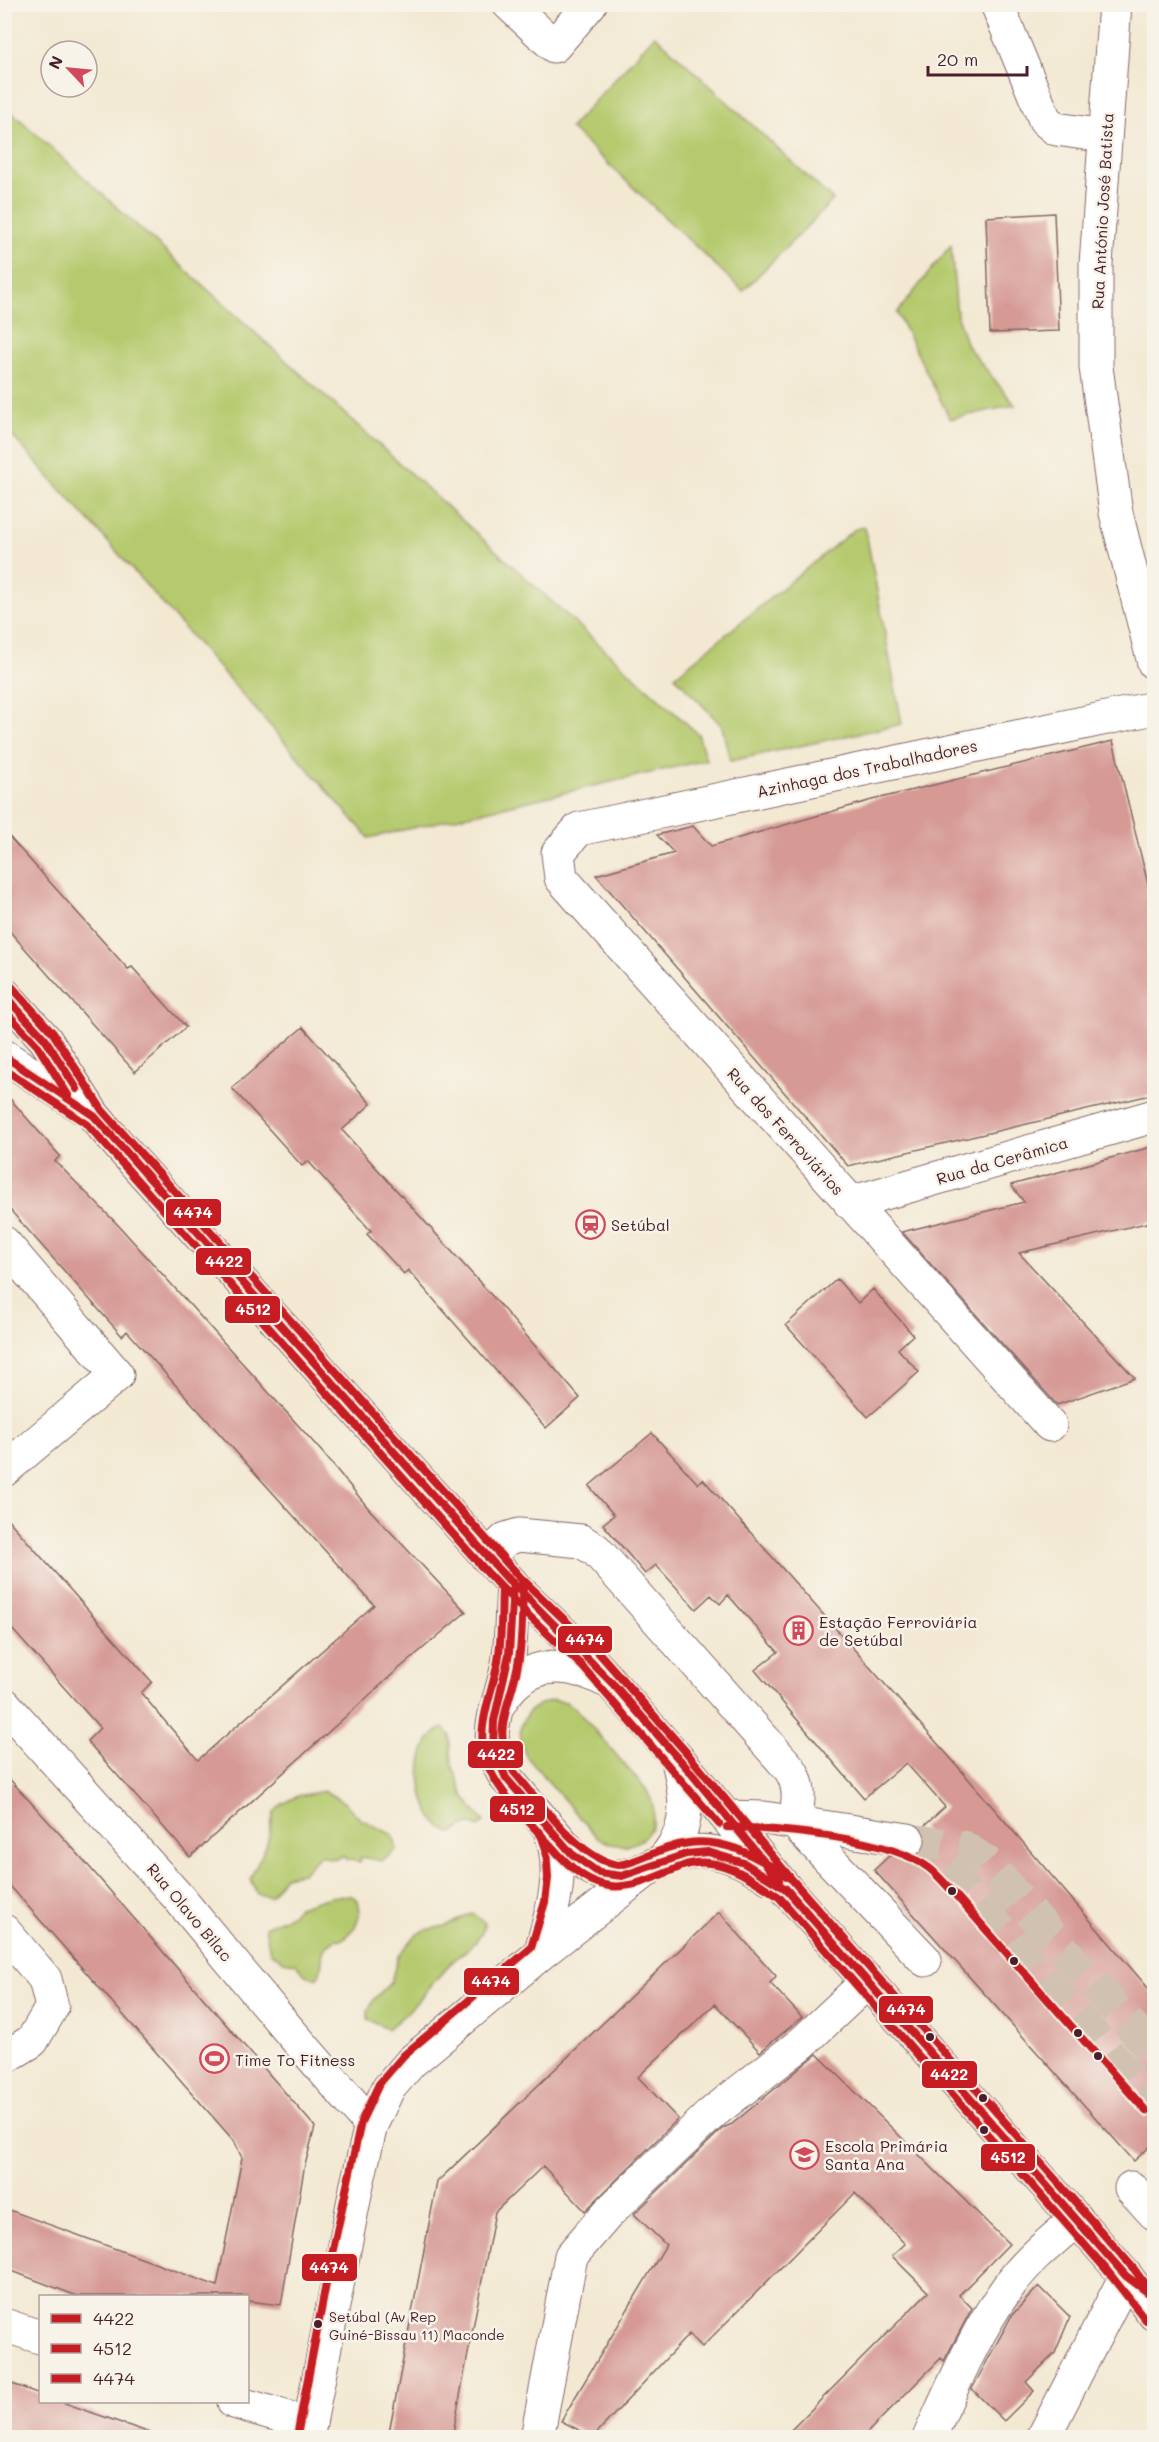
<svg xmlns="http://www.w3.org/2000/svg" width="1159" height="2442" font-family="Mali,sans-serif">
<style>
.green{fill:#b5ca6e;stroke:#80744c;stroke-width:1.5}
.building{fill:#d69994}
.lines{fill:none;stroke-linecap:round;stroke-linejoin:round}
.minor-tunnel{stroke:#d1c1b1;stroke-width:33;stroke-dasharray:33 16;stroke-linecap:butt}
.minor-casing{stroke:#856666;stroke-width:35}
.major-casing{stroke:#856666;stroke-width:35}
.minor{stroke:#fff;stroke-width:33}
.major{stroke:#fff;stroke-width:33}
.bus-1-casing{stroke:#f7f3e8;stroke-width:12}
.bus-2-casing{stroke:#f7f3e8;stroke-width:12}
.bus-3-casing{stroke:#f7f3e8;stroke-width:12}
.bus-1{stroke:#c61d23;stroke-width:8}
.bus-2{stroke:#c61d23;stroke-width:8}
.bus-3{stroke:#c61d23;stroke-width:8}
.bus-dot{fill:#4a1f2b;stroke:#f7f3e8;stroke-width:2}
.labels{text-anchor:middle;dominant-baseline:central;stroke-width:5;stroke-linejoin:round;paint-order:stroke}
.bus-label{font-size:14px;fill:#4a1f2b;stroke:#f7f3e8;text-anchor:start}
.street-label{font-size:16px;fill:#4a1f2b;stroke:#f7f3e8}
.poi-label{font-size:16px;fill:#4a1f2b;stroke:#f7f3e8;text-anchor:start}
.line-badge{stroke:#f7f3e8;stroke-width:2}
.badge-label{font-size:16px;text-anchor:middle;font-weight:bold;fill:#fff}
</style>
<rect width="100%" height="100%" fill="#f7f3e8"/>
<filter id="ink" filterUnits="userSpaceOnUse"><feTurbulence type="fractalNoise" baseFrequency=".0167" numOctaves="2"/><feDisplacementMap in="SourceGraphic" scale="12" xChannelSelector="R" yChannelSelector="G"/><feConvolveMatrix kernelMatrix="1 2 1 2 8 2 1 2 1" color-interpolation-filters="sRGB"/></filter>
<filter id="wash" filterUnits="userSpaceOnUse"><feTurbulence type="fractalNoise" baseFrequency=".008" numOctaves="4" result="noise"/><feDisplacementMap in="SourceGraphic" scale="24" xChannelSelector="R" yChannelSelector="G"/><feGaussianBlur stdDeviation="1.35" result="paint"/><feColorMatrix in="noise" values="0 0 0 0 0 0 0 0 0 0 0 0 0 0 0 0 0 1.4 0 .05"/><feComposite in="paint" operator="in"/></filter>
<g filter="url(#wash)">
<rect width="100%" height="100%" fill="#f3e9d3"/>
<path class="green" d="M 655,35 L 833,200 L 743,291 L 570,128 Z
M 4,105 L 698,734 L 706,760 L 369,838 L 102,535 L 5,428 Z
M 951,245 L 957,316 L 967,346 L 1015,405 L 950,419 L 897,313 Z
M 865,527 L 902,724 L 730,761 L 722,726 L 675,676 L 855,529 Z
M 554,1700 L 566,1702 L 576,1709 L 646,1789 C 670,1828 633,1863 596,1836 L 526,1756 C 513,1728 523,1706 554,1700 Z
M 444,1728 L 450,1735 L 452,1764 L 464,1797 L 484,1822 L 479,1827 C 469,1820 462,1827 453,1833 C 415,1825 408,1739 444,1728 Z
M 325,1791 L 345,1803 L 360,1819 L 393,1835 L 397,1849 L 383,1861 L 361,1857 L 360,1862 L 346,1859 L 343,1856 C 335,1860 330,1859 321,1855 L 302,1873 L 285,1876 L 270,1896 L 257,1894 L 250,1879 L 267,1844 L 274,1812 L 282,1804 L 298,1796 Z
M 350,1895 L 358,1900 C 362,1916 356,1932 341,1940 L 336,1939 C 314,1952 327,1959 318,1977 C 306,1978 302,1974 296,1963 L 283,1961 L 270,1952 L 265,1927 L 293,1914 L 298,1907 L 330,1897 Z
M 472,1913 L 485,1923 C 481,1945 463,1950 449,1965 C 428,1987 413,2011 387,2029 L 368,2020 L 368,2011 L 374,1999 L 391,1982 L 398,1956 L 416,1935 L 425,1930 L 446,1926 Z"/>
<g id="blocks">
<path class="building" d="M 1054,213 L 1059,331 L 990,333 L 986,217 Z
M 1113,741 L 1155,913 L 1155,1094 L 848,1166 L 596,875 L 674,853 L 657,835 L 693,826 L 711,846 L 872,800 Z
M 4,831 L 128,969 L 132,967 L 186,1027 L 135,1072 L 4,925 Z
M 303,1027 L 371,1104 L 342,1130 L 493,1297 L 580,1398 L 546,1428 L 408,1270 L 404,1274 L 367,1234 L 371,1231 L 308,1161 L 302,1166 L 232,1088 Z
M 4,1092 L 60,1156 L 55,1161 L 119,1226 L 323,1453 L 369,1509 L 466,1612 L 395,1672 L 190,1857 L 87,1741 L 100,1728 L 4,1620 L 4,1515 L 152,1682 L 141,1693 L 198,1760 L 374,1605 L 127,1331 L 122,1336 L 4,1203 Z
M 1155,1146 L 1155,1221 L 1019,1253 L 1135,1378 L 1057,1405 L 902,1232 L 1024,1202 L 1011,1185 Z
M 837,1279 L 858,1303 L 873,1289 L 913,1335 L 898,1349 L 919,1372 L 868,1417 L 786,1325 Z
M 652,1433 L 698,1484 L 703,1479 L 953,1761 L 1155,1996 L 1155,2142 L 1134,2161 L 874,1870 L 889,1856 L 914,1858 L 922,1852 L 927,1842 L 926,1834 L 922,1828 L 945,1807 L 906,1763 L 864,1798 L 755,1670 L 778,1652 L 728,1595 L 720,1604 L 711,1595 L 696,1609 L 656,1565 L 645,1574 L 603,1524 L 614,1515 L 589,1486 Z
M 4,1773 L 79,1855 L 315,2127 L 304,2169 L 281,2305 L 248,2301 L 248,2296 L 77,2296 L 4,2268 L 4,2208 L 217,2286 L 242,2158 L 234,2141 L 4,1879 Z
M 719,1912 L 776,1976 L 770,1983 L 802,2017 L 760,2052 L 715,2004 L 638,2077 L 678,2119 L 585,2211 L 543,2166 L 495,2212 L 452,2438 L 388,2438 L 437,2182 Z
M 817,2054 L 1009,2244 L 959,2295 L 972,2308 L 944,2361 L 941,2358 L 862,2438 L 783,2438 L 928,2292 L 892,2256 L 905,2244 L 855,2193 L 702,2347 L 689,2334 L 593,2437 L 561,2421 L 666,2245 L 634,2214 L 723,2128 L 732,2124 Z
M 1039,2286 L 1070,2317 L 1055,2353 L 1026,2382 L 1034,2391 L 1004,2421 L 972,2389 L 1012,2315 Z
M 4,2381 L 40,2394 L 40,2402 L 62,2402 L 153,2434 L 152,2438 L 4,2438 Z"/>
</g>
</g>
<g filter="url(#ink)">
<use href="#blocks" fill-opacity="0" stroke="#856666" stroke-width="1.5"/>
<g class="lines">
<path class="minor-tunnel" d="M 910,1840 L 963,1847 L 985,1861 L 1154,2052
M 904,1844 L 935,1859 L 960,1884 L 1154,2104"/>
<defs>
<path id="minor" d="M 509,4 L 554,46 L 590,4
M 997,4 L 1045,120 L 1056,129 L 1105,136
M 850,1203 L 1154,1116
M 4,1243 L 117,1375 L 4,1470
M 1050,1425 L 561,878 L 558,853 L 579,829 L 1154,708
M 487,1557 L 506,1539 L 519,1535 L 581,1541 L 596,1550 L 790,1769 C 802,1787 798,1803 795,1823
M 4,1704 L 178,1897 L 286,2027 L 371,2125
M 727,1817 L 764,1818 L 908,1840
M 795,1823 L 925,1960
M 4,1931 L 45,1979 L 52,2007 L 32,2041 L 4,2058
M 1131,2188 L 1154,2213
M 4,2325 L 40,2337
M 234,2402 L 309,2424
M 537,2438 L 571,2256 L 609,2212 L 711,2114 L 802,2043 L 868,1981
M 929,2438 C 953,2386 975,2333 1008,2287 C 1026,2261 1053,2240 1077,2219
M 1043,2438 L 1126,2276"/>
<path id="major" d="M 1115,4 L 1096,264 L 1096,367 L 1116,513 L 1154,663
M 4,994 L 45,1039 L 94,1116 L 118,1144 L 513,1585 L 590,1659 L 678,1759 L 786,1889 L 1126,2276 L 1154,2314
M 4,1056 L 83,1108
M 513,1585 C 511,1611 512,1638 508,1664 C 500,1708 478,1735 506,1778 L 572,1854 C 623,1900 641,1861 692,1852 C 718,1848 748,1863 770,1878
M 499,1704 C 525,1659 566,1660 607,1681
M 660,1863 C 691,1831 688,1801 678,1761
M 540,1954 C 552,1912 566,1873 550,1830
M 307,2438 L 357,2184 L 371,2125 L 388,2089 L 411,2062 L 540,1954 L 647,1870"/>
</defs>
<use href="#minor" class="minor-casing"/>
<use href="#major" class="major-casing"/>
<use href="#minor" class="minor"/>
<use href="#major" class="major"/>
<defs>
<path id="bus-1" d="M 4,995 L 45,1039 L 77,1089
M 4,1056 L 94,1116 L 513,1585 L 509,1654 L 494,1721 L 493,1748 L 506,1778 L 572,1854 L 599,1873 L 622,1876 L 686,1854 L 708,1852 L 744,1863 L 786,1889 L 1126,2276 L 1154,2297
M 488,1558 L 614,1685 L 686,1767 L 779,1880"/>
<path id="bus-2" d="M 4,1010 L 37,1045 L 68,1095
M 4,1069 L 87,1124 L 502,1589 C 501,1613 502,1637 498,1661 C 492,1697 472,1732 489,1768 C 502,1797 530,1822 551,1846 C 569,1867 593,1890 623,1886 C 644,1884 664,1873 683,1866 C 717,1853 753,1879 779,1897 L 1105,2268 L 1146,2320
M 480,1565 L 528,1615 L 582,1666 L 719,1824
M 727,1827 C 779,1829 888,1837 929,1868 C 938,1875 945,1884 952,1891 L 1146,2111"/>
<path id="bus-3" d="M 12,987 L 53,1033 L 102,1110 L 126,1137 L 521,1578 L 598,1652 L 686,1752 L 794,1882 L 1134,2269 L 1154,2297
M 498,1553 L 521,1579 L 523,1585 C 522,1611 523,1639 518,1664 C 511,1704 489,1733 514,1772 C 540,1801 580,1861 619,1865 C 637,1862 653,1852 671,1847 C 716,1832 754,1854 791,1879
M 297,2436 L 330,2263 L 361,2122 L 379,2084 L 404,2055 L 531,1948 L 545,1902 L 548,1878 L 546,1849 L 540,1832"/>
</defs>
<use href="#bus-1" class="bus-1-casing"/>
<use href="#bus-2" class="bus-2-casing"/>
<use href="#bus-3" class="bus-3-casing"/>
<use href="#bus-1" class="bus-1"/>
<use href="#bus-2" class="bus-2"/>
<use href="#bus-3" class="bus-3"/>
</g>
</g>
<defs>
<symbol id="station-ring" viewBox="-11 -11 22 22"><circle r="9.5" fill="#f7f3e8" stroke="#d1495b" stroke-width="1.5"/><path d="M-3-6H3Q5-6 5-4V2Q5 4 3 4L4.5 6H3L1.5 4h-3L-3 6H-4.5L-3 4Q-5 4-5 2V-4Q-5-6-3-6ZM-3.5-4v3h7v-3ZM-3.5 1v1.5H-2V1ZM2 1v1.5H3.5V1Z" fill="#d1495b"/></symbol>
<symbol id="building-ring" viewBox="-11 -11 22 22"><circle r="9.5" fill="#f7f3e8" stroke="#d1495b" stroke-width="1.5"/><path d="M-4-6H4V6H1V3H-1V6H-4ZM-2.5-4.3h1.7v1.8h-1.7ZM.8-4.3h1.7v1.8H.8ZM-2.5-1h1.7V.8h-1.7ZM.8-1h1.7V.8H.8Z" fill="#d1495b"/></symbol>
<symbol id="stadium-ring" viewBox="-11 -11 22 22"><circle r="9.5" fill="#f7f3e8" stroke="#d1495b" stroke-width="1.5"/><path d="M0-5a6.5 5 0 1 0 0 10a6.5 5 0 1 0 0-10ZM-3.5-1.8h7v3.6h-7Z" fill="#d1495b"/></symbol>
<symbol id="school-ring" viewBox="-11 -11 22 22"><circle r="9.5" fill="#f7f3e8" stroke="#d1495b" stroke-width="1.5"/><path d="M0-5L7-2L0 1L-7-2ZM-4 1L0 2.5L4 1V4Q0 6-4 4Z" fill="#d1495b"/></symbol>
</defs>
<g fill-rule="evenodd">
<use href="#station-ring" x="574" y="1208" width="33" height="33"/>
<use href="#building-ring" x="782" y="1614" width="33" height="33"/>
<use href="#stadium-ring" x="198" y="2042" width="33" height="33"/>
<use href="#school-ring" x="788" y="2138" width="33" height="33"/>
</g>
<g class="bus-dot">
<circle cx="952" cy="1891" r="5"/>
<circle cx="1014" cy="1961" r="5"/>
<circle cx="1078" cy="2033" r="5"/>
<circle cx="930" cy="2037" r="5"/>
<circle cx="1098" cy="2056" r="5"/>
<circle cx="983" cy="2098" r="5"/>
<circle cx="984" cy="2130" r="5"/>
<circle cx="318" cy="2324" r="5"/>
</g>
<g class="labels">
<g class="bus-label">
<text x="329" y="2316">Setúbal (Av Rep<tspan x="329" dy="18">Guiné-Bissau 11) Maconde</tspan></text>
</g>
<g class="street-label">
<text transform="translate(1102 211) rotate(-87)">Rua António José Batista</text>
<text transform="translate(867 768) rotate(-12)">Azinhaga dos Trabalhadores</text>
<text transform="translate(786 1131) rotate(48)">Rua dos Ferroviários</text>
<text transform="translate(1002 1160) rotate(-16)">Rua da Cerâmica</text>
<text transform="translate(190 1912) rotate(50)">Rua Olavo Bilac</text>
</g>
<g class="poi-label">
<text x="611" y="1224">Setúbal</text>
<text x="819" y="1621">Estação Ferroviária<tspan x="819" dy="18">de Setúbal</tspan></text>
<text x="235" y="2059">Time To Fitness</text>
<text x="825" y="2145">Escola Primária<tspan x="825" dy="18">Santa Ana</tspan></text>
</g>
</g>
<g class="line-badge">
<rect x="165" y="1198" width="57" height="29" rx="6" fill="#c61d23"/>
<rect x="195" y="1247" width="57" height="29" rx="6" fill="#c61d23"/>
<rect x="224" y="1295" width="57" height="29" rx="6" fill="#c61d23"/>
<rect x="557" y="1625" width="56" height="29" rx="6" fill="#c61d23"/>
<rect x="467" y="1740" width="57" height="29" rx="6" fill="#c61d23"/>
<rect x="489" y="1795" width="57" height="28" rx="6" fill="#c61d23"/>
<rect x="463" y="1967" width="57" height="29" rx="6" fill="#c61d23"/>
<rect x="878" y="1995" width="56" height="29" rx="6" fill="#c61d23"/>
<rect x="921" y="2060" width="57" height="29" rx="6" fill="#c61d23"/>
<rect x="980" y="2143" width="56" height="29" rx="6" fill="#c61d23"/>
<rect x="301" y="2253" width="57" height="29" rx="6" fill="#c61d23"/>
</g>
<g class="badge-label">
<text x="193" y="1218">4474</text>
<text x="224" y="1267">4422</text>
<text x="253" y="1315">4512</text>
<text x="585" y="1645">4474</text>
<text x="496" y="1760">4422</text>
<text x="517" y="1815">4512</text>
<text x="491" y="1987">4474</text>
<text x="906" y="2015">4474</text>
<text x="949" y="2080">4422</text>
<text x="1008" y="2163">4512</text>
<text x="329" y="2273">4474</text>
</g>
<rect width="1159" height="2442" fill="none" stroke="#f7f3e8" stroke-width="24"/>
<rect x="39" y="2295" width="210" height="108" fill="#f7f3e8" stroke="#b29e9c" stroke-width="1.5"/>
<rect x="51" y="2314" width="30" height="9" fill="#c61d23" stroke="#b29e9c" stroke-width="1.5"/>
<text x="93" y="2325" font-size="18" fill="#4a1f2b">4422</text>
<rect x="51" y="2344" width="30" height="9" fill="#c61d23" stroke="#b29e9c" stroke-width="1.5"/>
<text x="93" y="2355" font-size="18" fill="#4a1f2b">4512</text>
<rect x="51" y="2374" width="30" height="9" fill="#c61d23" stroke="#b29e9c" stroke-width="1.5"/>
<text x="93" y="2385" font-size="18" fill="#4a1f2b">4474</text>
<g transform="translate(69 69) rotate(296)"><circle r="28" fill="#f7f3e8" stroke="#b29e9c" stroke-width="1.5"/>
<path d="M0-4.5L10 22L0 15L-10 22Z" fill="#d1495b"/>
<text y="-9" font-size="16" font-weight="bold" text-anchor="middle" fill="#4a1f2b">N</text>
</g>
<path d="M928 66v9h99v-9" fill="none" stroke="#4a1f2b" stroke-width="3"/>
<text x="937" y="66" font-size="18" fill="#4a1f2b" stroke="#f7f3e8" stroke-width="4.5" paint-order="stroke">20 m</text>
</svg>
